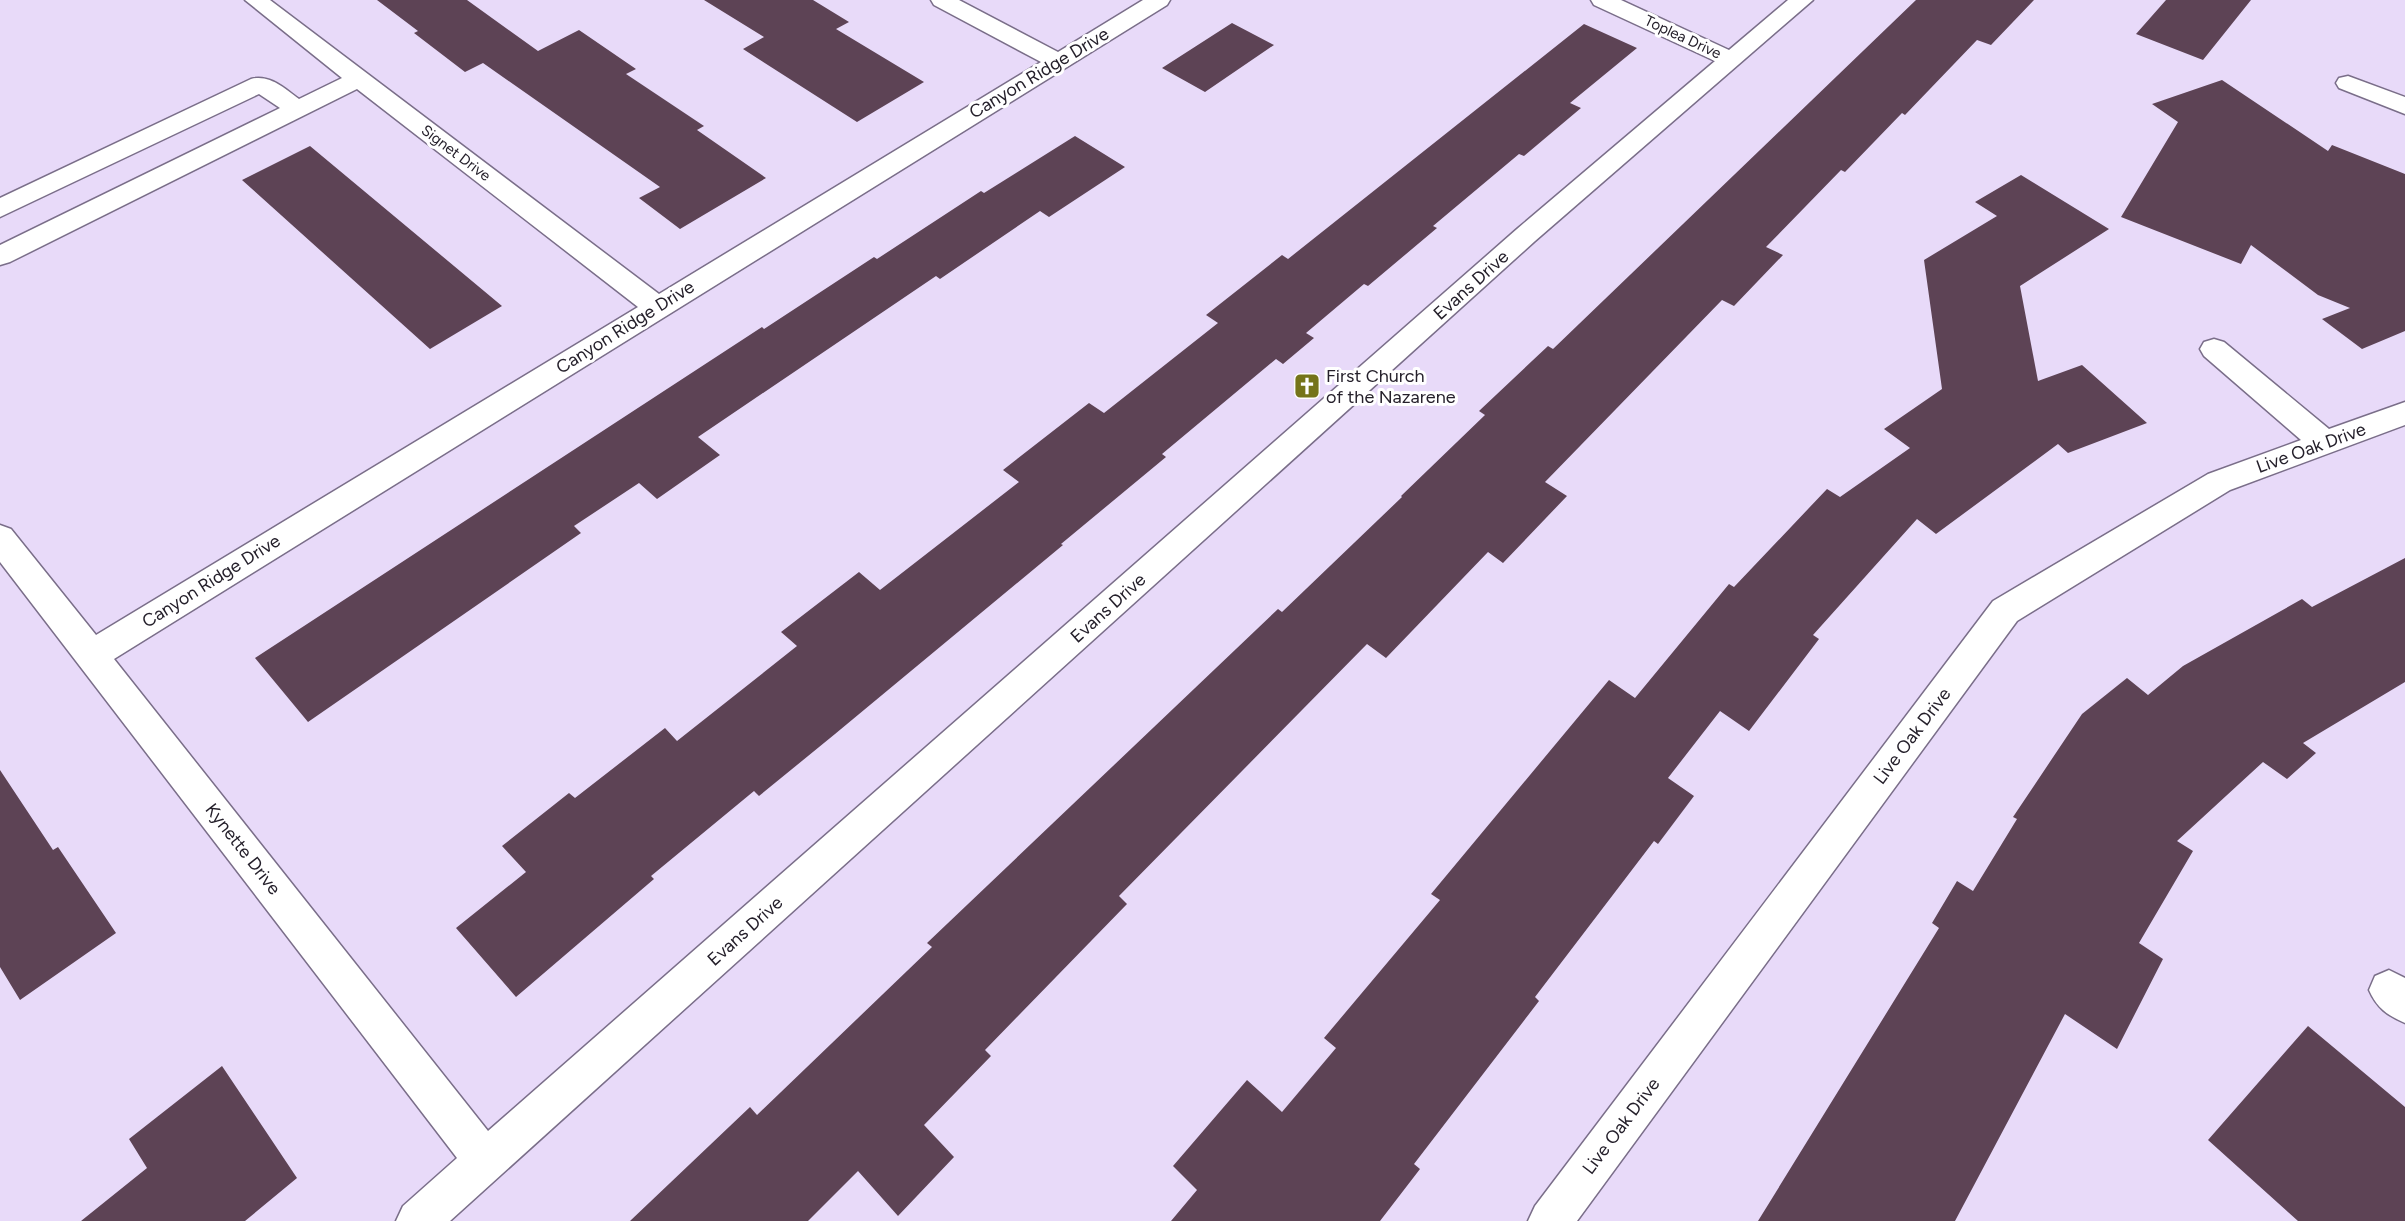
<svg xmlns="http://www.w3.org/2000/svg" width="2405" height="1221" font-family="Figtree,sans-serif">
<style>
.building{fill:#5d4355}
.lines{fill:none;stroke-linecap:round;stroke-linejoin:round}
.minor-casing{stroke:#7a6e89;stroke-width:3}
.minor{fill:#fff;fill-rule:evenodd}
.labels{text-anchor:middle;dominant-baseline:central;stroke-width:6;stroke-linejoin:round;paint-order:stroke}
.far-street-label{font-size:15px;fill:#25202b;stroke:#fff}
.street-label{font-size:18px;fill:#25202b;stroke:#fff}
.poi-label{font-size:18px;fill:#25202b;stroke:#fff;text-anchor:start}
</style>
<rect width="100%" height="100%" fill="#e8daf9"/>
<path class="building" d="M 377,0 L 467,0 L 538,51 L 579,30 L 636,69 L 626,74 L 704,126 L 697,130 L 766,178 L 680,229 L 639,198 L 660,187 L 483,63 L 465,72 L 414,33 L 418,31 Z
M 704,0 L 813,0 L 849,22 L 836,29 L 924,82 L 857,122 L 743,49 L 764,37 Z
M 1916,0 L 2034,0 L 1991,45 L 1977,40 L 1905,115 L 1902,113 L 1845,172 L 1841,170 L 1766,247 L 1783,255 L 1734,306 L 1722,300 L 1545,482 L 1567,496 L 1503,563 L 1488,552 L 1386,658 L 1367,644 L 1119,896 L 1127,904 L 985,1050 L 991,1056 L 924,1125 L 954,1157 L 898,1216 L 858,1171 L 808,1221 L 630,1221 L 750,1107 L 757,1115 L 932,947 L 927,943 L 1278,609 L 1282,612 L 1402,497 L 1401,496 L 1485,415 L 1479,411 L 1548,346 L 1553,349 Z
M 2166,0 L 2251,0 L 2203,60 L 2136,34 Z
M 1232,23 L 1274,45 L 1205,92 L 1162,68 Z
M 1584,24 L 1637,48 L 1570,103 L 1581,108 L 1524,156 L 1519,154 L 1433,226 L 1437,228 L 1368,286 L 1364,284 L 1306,333 L 1314,338 L 1283,364 L 1276,359 L 1162,454 L 1166,457 L 1061,544 L 1063,545 L 835,734 L 759,796 L 754,791 L 651,876 L 654,879 L 516,997 L 456,928 L 526,872 L 502,846 L 569,793 L 575,798 L 665,728 L 677,741 L 797,646 L 781,632 L 859,572 L 880,590 L 1019,482 L 1003,470 L 1089,403 L 1104,413 L 1218,323 L 1206,315 L 1282,255 L 1288,259 Z
M 2222,80 L 2328,151 L 2332,145 L 2405,174 L 2405,331 L 2362,349 L 2322,319 L 2350,308 L 2318,295 L 2251,245 L 2241,264 L 2121,217 L 2178,122 L 2152,104 Z
M 1075,136 L 1125,167 L 1049,217 L 1040,211 L 940,279 L 936,276 L 698,437 L 720,455 L 657,499 L 639,483 L 574,526 L 581,533 L 308,722 L 255,658 L 762,327 L 764,329 L 874,257 L 877,259 L 981,191 L 984,193 Z
M 310,146 L 502,306 L 430,349 L 242,180 Z
M 2021,175 L 2109,229 L 2020,286 L 2038,381 L 2082,365 L 2147,423 L 2068,453 L 2058,444 L 1936,534 L 1917,519 L 1813,635 L 1819,639 L 1749,731 L 1720,711 L 1668,778 L 1694,796 L 1658,844 L 1654,841 L 1535,997 L 1539,1001 L 1414,1164 L 1420,1169 L 1380,1221 L 1171,1221 L 1197,1190 L 1173,1166 L 1247,1080 L 1282,1112 L 1336,1048 L 1324,1038 L 1440,900 L 1431,894 L 1609,680 L 1635,698 L 1729,584 L 1734,587 L 1827,489 L 1840,497 L 1910,448 L 1884,429 L 1942,389 L 1924,260 L 1997,216 L 1975,202 Z
M 2405,558 L 2405,682 L 2303,743 L 2316,753 L 2287,779 L 2263,762 L 2177,841 L 2193,851 L 2139,943 L 2163,959 L 2117,1049 L 2065,1014 L 1955,1221 L 1758,1221 L 1939,928 L 1932,923 L 1957,881 L 1973,891 L 2017,819 L 2013,817 L 2082,714 L 2127,678 L 2148,695 L 2183,666 L 2302,599 L 2312,607 Z
M 0,770 L 53,850 L 58,847 L 116,933 L 20,1000 L 0,967 Z
M 2308,1026 L 2405,1107 L 2405,1221 L 2298,1221 L 2208,1140 Z
M 222,1066 L 297,1178 L 245,1221 L 81,1221 L 147,1168 L 129,1139 Z"/>
<g class="lines">
<defs>
<path id="minor" d="M 245,0 L 270,0 L 659,294 L 1041,62 L 934,5 L 931,0 L 959,0 L 1058,52 L 1143,0 L 1170,0 L 1167,5 L 114,659 L 488,1131 L 1517,229 L 1715,61 L 1594,5 L 1591,0 L 1621,0 L 1729,50 L 1788,0 L 1813,0 L 1535,241 L 450,1221 L 396,1221 L 403,1206 L 457,1158 L 0,562 L 0,525 L 11,529 L 96,635 L 638,307 L 357,89 L 10,262 L 0,265 L 0,245 L 280,108 L 259,94 L 0,217 L 0,198 L 251,79 C 270,74 285,89 299,99 L 342,78 Z
M 2348,76 L 2405,97 L 2405,114 L 2339,88 L 2336,83 L 2339,78 Z
M 2214,339 L 2224,342 L 2329,429 L 2405,402 L 2405,425 L 2230,490 L 2017,621 L 1577,1221 L 1528,1221 L 1535,1206 L 1993,601 L 2208,474 L 2301,440 L 2204,356 L 2200,349 L 2204,342 Z
M 2389,970 L 2405,978 L 2405,1023 C 2387,1015 2377,1008 2369,990 L 2375,976 Z"/>
</defs>
<use href="#minor" class="minor-casing"/>
<use href="#minor" class="minor"/>
</g>
<defs>
<symbol id="church-square" viewBox="-11 -11 22 22"><rect x="-9" y="-9" width="18" height="18" rx="4" fill="#75741a" stroke="#fff"/><path d="M-1.2-6h2.4v3.5h3.3v2.4h-3.3V6h-2.4V-.1h-3.3v-2.4h3.3Z" fill="#fff"/></symbol>
</defs>
<g fill-rule="evenodd">
<use href="#church-square" x="1292" y="371" width="30" height="30"/>
</g>
<g class="labels">
<g class="far-street-label">
<text transform="translate(1683 37) rotate(25)">Toplea Drive</text>
<text transform="translate(456 153) rotate(37)">Signet Drive</text>
</g>
<g class="street-label">
<text transform="translate(1039 73) rotate(-31)">Canyon Ridge Drive</text>
<text transform="translate(1471 285) rotate(-42)">Evans Drive</text>
<text transform="translate(625 327) rotate(-32)">Canyon Ridge Drive</text>
<text transform="translate(2311 448) rotate(-20)">Live Oak Drive</text>
<text transform="translate(211 581) rotate(-32)">Canyon Ridge Drive</text>
<text transform="translate(1108 608) rotate(-42)">Evans Drive</text>
<text transform="translate(1912 736) rotate(-53)">Live Oak Drive</text>
<text transform="translate(243 849) rotate(52)">Kynette Drive</text>
<text transform="translate(745 931) rotate(-42)">Evans Drive</text>
<text transform="translate(1621 1126) rotate(-53)">Live Oak Drive</text>
</g>
<g class="poi-label">
<text x="1326" y="376">First Church<tspan x="1326" dy="21">of the Nazarene</tspan></text>
</g>
</g>
</svg>
